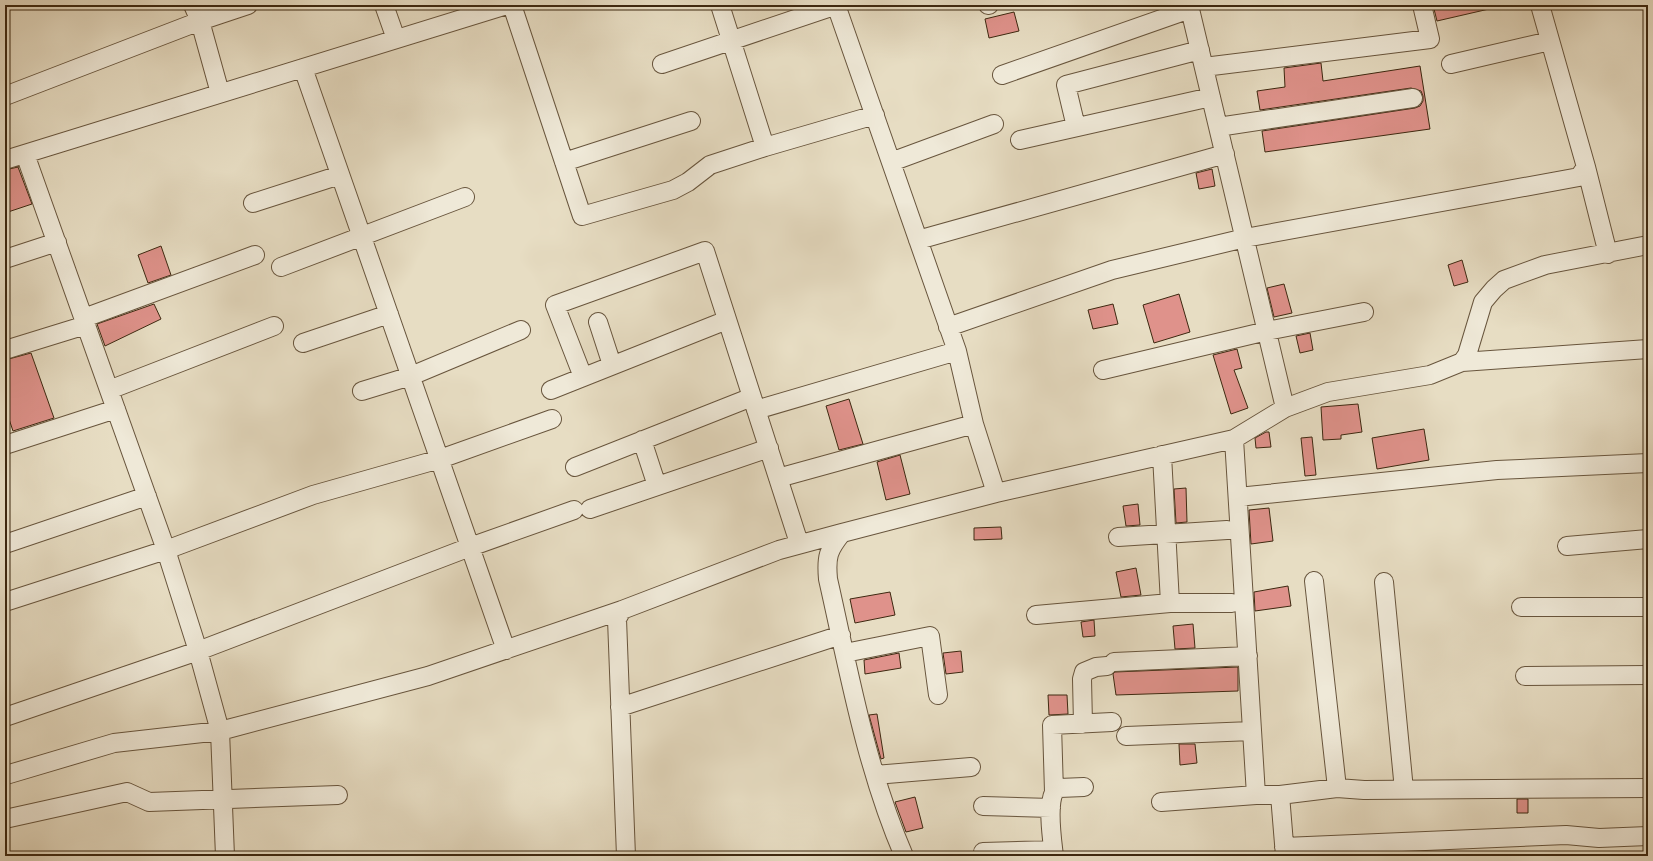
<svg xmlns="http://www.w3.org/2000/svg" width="1653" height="861" font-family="'EB Garamond',serif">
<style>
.building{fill:#df928b;stroke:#3d2810}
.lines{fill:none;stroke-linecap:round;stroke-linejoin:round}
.minor-casing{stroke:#68553d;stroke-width:20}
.minor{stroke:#efe9d8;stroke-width:18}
</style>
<rect width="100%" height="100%" fill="#e7ddc3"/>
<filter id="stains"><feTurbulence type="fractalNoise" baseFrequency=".005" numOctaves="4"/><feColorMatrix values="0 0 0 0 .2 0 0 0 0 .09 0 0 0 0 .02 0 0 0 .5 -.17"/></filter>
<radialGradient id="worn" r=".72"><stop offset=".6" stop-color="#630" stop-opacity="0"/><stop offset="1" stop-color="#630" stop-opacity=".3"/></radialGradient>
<path class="building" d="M 1433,5 L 1489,5 L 1489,9 L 1437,21 Z
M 1014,12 L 1019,31 L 989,38 L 985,19 Z
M 1321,63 L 1323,81 L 1420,66 L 1430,129 L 1265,152 L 1262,131 L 1415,108 L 1420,106 L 1423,101 L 1423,96 L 1421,91 L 1411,88 L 1260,110 L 1257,91 L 1285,87 L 1284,68 Z
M 18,167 L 32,204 L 5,213 L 5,170 Z
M 1212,169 L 1215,186 L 1199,189 L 1196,173 Z
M 161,246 L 171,275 L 148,283 L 138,255 Z
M 1462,260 L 1468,282 L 1454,286 L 1448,265 Z
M 1284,284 L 1292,313 L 1274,317 L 1267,288 Z
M 1179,294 L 1190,332 L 1154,343 L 1143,305 Z
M 154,304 L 161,319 L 105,346 L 97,324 Z
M 1113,304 L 1118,324 L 1093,329 L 1088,310 Z
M 1310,333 L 1313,350 L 1300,353 L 1296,336 Z
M 1237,349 L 1242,368 L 1234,370 L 1248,408 L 1231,414 L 1213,355 Z
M 31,353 L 54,418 L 13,431 L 5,407 L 5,360 Z
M 849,399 L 863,444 L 839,450 L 826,406 Z
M 1358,404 L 1362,432 L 1341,435 L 1341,439 L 1323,440 L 1321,407 Z
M 1424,429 L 1429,460 L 1377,469 L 1372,438 Z
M 1266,432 L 1269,432 L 1271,447 L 1256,448 L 1255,438 Z
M 1312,437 L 1316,475 L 1305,476 L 1301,438 Z
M 900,455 L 910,494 L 886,500 L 877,462 Z
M 1186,488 L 1187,522 L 1176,523 L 1174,489 Z
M 1138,504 L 1140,525 L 1126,526 L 1123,506 Z
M 1269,508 L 1273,541 L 1251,544 L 1249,510 Z
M 1001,527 L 1002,539 L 974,540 L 974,528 Z
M 1136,568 L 1141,595 L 1121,597 L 1116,572 Z
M 1288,586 L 1291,606 L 1255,611 L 1254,592 Z
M 890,592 L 895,615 L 855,623 L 850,599 Z
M 1094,620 L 1095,636 L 1083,637 L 1081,622 Z
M 1193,624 L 1195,648 L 1175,649 L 1173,626 Z
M 961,651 L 963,672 L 946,674 L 943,653 Z
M 899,653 L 901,668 L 865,674 L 864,660 Z
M 1238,667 L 1238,691 L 1116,695 L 1113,674 L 1115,672 Z
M 1048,695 L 1067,695 L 1068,714 L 1049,715 Z
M 877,714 L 884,758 L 881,759 L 869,715 Z
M 1179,744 L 1195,744 L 1197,763 L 1180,765 Z
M 915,797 L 923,828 L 906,832 L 895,802 Z
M 1517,799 L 1528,799 L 1528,813 L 1517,813 Z"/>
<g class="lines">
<defs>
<path id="minor" d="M 193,5 L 200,21 L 220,93
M 384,5 L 396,39
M 512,5 L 582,216 L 673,190 L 688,182 L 710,165 L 765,147
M 720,5 L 765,147 L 875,115
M 836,5 L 957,351 L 974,424 L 996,493 L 842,533 C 828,550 826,557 828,579 C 849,672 866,768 904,856
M 988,5 L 989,5
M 1189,5 L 1285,408
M 662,64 L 837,5
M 1451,64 L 1550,41
M 1204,67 L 1430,39 L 1422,5
M 303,68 L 506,650
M 1002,75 L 1190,9
M 5,96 L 200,21 L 248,5
M 1076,127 L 1066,85 L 1200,50
M 1218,127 L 1413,98
M 1020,140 L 1211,97
M 25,154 L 166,550 L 198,651 L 220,731 L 225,856
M 5,160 L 507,5
M 564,162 L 691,121
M 891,162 L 994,124
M 1586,167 L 1608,254
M 253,203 L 340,175
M 918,240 L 1225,154
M 5,259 L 57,242
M 281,267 L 465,197
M 84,318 L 255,255
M 598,322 L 612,365
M 948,327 L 1112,270 L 1245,238 L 1579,177 L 1586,167 L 1540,5
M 303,343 L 389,314
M 5,350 L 86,325
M 1462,362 L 1648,349
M 1103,370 L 1267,331 L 1364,312
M 583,377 L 555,305 L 705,251 L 799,543
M 109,390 L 274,326
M 551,390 L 727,320
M 362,391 L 411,376 L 521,330
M 756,410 L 957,351
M 1234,439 L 1256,795 L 1280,795 L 1337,788 L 1364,790 L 1648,788
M 642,440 L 657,486
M 5,445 L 116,409
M 1162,455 L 1170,603
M 575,467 L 752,397
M 778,478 L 974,424
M 996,493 L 1234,439 L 1285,408 L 1328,392 L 1430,375 L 1462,362 L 1467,355 L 1483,302 L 1494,289 L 1504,280 L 1545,265 L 1648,245
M 1238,497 L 1497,470 L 1648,463
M 590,509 L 769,448
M 1118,537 L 1227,530
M 5,544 L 147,496
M 1567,546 L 1648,539
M 1314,581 L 1337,788
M 1384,582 L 1404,790
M 5,602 L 166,550 L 313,495 L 440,459 L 552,419
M 1521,607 L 1648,607
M 1036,615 L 1170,603 L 1232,603
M 845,653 L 930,636 L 938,695
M 1114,662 L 1248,656
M 1525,676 L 1648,675
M 620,707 L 841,635
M 5,717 L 198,651 L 470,547 L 574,510
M 1083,724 L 1082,679 L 1084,672 L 1096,667 L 1107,666
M 1126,736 L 1252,731
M 6,775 L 114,743 L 220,731 L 428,676 L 622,610
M 875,775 L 971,767
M 1054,792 L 1059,788 L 1084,787
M 1280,795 L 1285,856
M 1161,802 L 1256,795
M 983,806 L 1051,808
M 5,819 L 127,792 L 149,802 L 338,795
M 1284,847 L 1566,835 L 1599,838 L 1648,836
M 983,852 L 1053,850
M 626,856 L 617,619 L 622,610 L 779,550 L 842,533
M 1054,856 C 1052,839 1047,807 1054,792 L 1052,725 L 1112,722"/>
</defs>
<use href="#minor" class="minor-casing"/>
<use href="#minor" class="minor"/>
</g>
<rect width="1653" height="861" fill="none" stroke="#e7ddc3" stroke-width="20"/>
<rect x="6" y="6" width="1641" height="849" fill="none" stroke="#3d2810" stroke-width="2"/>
<rect x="10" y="10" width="1633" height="841" fill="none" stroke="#3d2810"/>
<rect width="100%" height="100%" filter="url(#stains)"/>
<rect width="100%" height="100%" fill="url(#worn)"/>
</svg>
